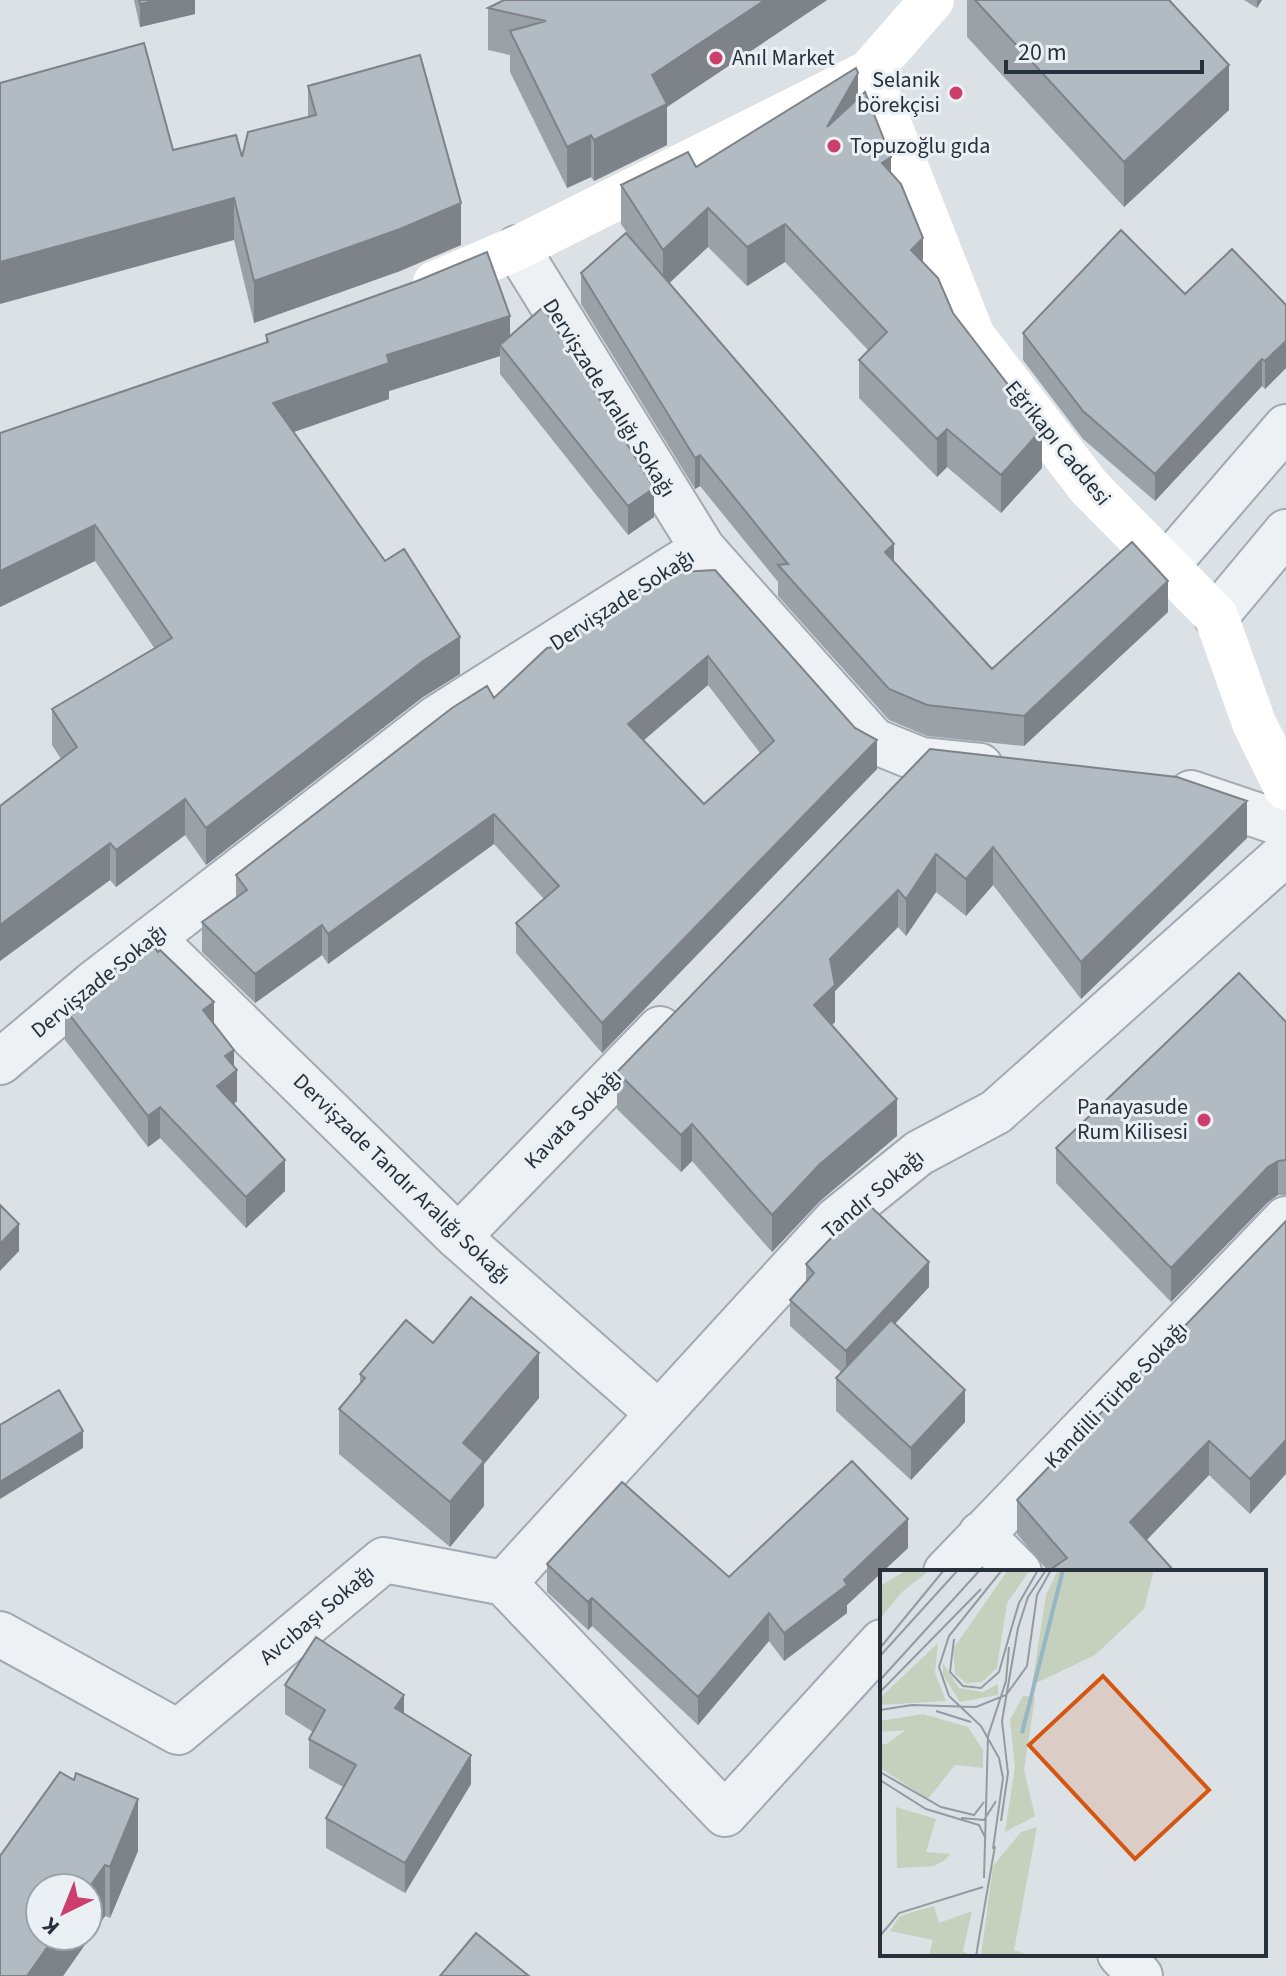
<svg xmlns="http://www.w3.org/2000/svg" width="1286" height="1976" font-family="'Source Sans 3',sans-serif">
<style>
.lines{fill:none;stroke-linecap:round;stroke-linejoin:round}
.street-casing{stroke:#a2a9b0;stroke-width:48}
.street{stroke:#eef1f4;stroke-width:44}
.secondary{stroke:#fff;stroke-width:44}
.wall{fill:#9aa1a7;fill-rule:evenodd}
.shaded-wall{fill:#7d8388}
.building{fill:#b3bbc2;stroke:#7d8388;stroke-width:2;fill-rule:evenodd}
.poi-dot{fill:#cc3f6c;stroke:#ebf0f4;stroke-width:3}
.labels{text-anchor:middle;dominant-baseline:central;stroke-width:6;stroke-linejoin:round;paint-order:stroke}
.poi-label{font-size:22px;fill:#26313c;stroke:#ebf0f4;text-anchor:start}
.street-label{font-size:22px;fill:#26313c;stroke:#ebf0f4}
.inset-river{fill:none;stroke:#96b6c6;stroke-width:4}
.inset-road{fill:none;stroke:#939ba2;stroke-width:2}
.view{fill:#d55511;fill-opacity:0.15;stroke:#d55511;stroke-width:4}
.inset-edge{fill:none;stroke:#26313c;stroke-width:4}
</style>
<rect width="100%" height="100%" fill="#dce1e6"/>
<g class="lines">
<defs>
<path id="street" d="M 517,248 L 703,549 L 874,741 L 921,760 L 980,766
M 1168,564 L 1286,427
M 1216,616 L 1286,532
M 1191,793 L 1286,825
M 152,938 L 458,1237 L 657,1412
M 0,1062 L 93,984 L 438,717 L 703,549
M 458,1237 L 660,1029
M 981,1534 L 1019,1572
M 946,1572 L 1286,1219
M 504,1583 L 836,1220 L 919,1153 L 996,1112 L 1286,853
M 0,1634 L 178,1732 L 384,1560 L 504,1583 L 725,1814 L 882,1642
M 1120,1954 L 1140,1976"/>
</defs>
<use href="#street" class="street-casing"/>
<use href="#street" class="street"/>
<path class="secondary" d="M 869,72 L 973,336 L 1089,487 L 1216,616 L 1254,723 L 1286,788
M 435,283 L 517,248 L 869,72 L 932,0"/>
</g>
<path class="wall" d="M 134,0 L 195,0 L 195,14 L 140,27 Z
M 504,0 L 827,0 L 667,107 L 667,145 L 594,181 L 591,177 L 567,188 L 510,72 L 510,55 L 488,50 L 488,8 Z
M 967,0 L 1169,0 L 1229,110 L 1124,207 L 967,37 Z
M 1244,0 L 1262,0 L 1257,8 Z
M 308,86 L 461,245 L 400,271 L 254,323 L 234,240 L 173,150 L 242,157 L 308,117 Z
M 858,100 L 891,173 L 923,262 L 1042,468 L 1001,513 L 947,467 L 937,477 L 859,398 L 859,360 L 868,350 L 785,262 L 747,286 L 708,247 L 669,283 L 894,561 L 992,669 L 1168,612 L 1024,746 L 927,736 L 889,720 L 778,596 L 778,582 L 700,486 L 695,489 L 581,304 L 581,273 L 630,237 L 621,224 L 621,185 L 696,167 Z
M 1185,294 L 1286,305 L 1286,368 L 1265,389 L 1262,386 L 1155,501 L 1083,439 L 1023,360 L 1023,333 Z
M 266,335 L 510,335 L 654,517 L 628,535 L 500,374 L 500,356 L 389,391 L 389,399 L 294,432 L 460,674 L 423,697 L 206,865 L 185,835 L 116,887 L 110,880 L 0,961 L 0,806 L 61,759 L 52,745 L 52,709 L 155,649 L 95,561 L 0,607 L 0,433 L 266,343 Z
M 664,573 L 877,769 L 602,1053 L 516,953 L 516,923 L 544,899 L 494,844 L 328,964 L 322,955 L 255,1003 L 202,952 L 202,922 L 236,898 L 236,875 L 494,698 L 554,647 ZM 708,685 L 760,753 L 704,804 L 643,740 Z
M 930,749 L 1247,838 L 1081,999 L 993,885 L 966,916 L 936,892 L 906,936 L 898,927 L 835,991 L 835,1022 L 832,1025 L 897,1136 L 820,1201 L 772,1252 L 692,1161 L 681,1172 L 617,1109 L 617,1072 Z
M 65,1009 L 214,1024 L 234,1067 L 237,1101 L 234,1104 L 285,1191 L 246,1228 L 160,1138 L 148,1147 L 65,1040 Z
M 1286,1022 L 1286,1195 L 1278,1195 L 1268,1202 L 1171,1302 L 1056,1183 L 1056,1148 Z
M 1286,1221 L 1250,1514 L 1209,1475 L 1147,1540 L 1048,1571 L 1017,1534 L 1017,1500 Z
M 806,1264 L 929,1287 L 895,1324 L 965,1422 L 911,1480 L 836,1411 L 836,1378 L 842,1373 L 790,1326 L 790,1300 L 806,1282 Z
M 433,1343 L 539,1398 L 484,1464 L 484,1506 L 450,1547 L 339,1454 L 339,1409 L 360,1383 L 360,1374 Z
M 908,1548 L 847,1605 L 847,1613 L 784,1661 L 769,1641 L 698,1725 L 592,1626 L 588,1630 L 547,1592 L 547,1564 L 729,1577 Z
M 285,1685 L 404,1713 L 471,1784 L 405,1893 L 326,1848 L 326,1818 L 343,1787 L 309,1768 L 309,1739 L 313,1732 L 285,1714 Z
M 138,1851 L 110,1918 L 105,1916 L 63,1976 L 0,1976 L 0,1856 Z"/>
<path class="shaded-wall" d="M 158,0 L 195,0 L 195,14 L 140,27 L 140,4 Z
M 765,0 L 827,0 L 667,107 L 667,145 L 594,181 L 594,140 L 652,75 Z
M 1257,0 L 1262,0 L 1257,8 Z
M 1229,65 L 1229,110 L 1124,207 L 1124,162 Z
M 858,73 L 858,111 L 827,127 Z
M 591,135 L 591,177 L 567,188 L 567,147 Z
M 891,157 L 891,196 L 882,163 Z
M 234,198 L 234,240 L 0,304 L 0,262 Z
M 461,203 L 461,245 L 400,271 L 254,323 L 254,281 Z
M 708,208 L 708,247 L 663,289 L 663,250 Z
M 785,224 L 785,262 L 747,286 L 747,247 Z
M 923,238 L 923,277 L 911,250 Z
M 510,316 L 510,352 L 500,345 L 500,356 L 389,391 L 389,399 L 273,439 L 273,403 L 387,355 Z
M 1286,341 L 1286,368 L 1265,389 L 1265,361 Z
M 1262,359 L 1262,386 L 1155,501 L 1155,474 Z
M 947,429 L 947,467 L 937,477 L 937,439 Z
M 1042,429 L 1042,468 L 1001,513 L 1001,475 Z
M 700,455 L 700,486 L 695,489 L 695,458 Z
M 654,488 L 654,517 L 628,535 L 628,506 Z
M 95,525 L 95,561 L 0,607 L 0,571 Z
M 894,544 L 894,575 L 885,552 Z
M 1168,581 L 1168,612 L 1024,746 L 1024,716 Z
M 460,637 L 460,674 L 423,697 L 206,865 L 206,828 L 423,661 Z
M 708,656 L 708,685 L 628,754 L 628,724 Z
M 877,740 L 877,769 L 602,1053 L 602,1023 Z
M 185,799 L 185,835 L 116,887 L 116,850 Z
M 1247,801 L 1247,838 L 1081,999 L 1081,962 Z
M 494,814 L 494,844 L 328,964 L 328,934 Z
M 110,843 L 110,880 L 0,961 L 0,925 Z
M 993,847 L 993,885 L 966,916 L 966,879 Z
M 936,854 L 936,892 L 906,936 L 906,899 Z
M 898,890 L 898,927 L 835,991 L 835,1022 L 814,1042 L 814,1005 L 830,959 Z
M 322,925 L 322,955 L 255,1003 L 255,974 Z
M 214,1002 L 214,1033 L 203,1010 Z
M 234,1050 L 234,1072 L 237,1070 L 237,1101 L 217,1117 L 217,1086 L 225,1056 Z
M 897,1099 L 897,1136 L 820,1201 L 772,1252 L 772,1215 L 820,1164 Z
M 160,1107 L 160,1138 L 148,1147 L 148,1116 Z
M 692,1124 L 692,1161 L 681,1172 L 681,1135 Z
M 285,1160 L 285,1191 L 246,1228 L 246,1197 Z
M 1278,1161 L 1278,1195 L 1268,1202 L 1171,1302 L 1171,1268 L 1268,1167 Z
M 19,1224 L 19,1251 L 0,1271 L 0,1244 Z
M 929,1262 L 929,1287 L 846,1376 L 846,1351 Z
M 539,1353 L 539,1398 L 484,1464 L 484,1506 L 450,1547 L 450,1502 L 463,1443 Z
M 965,1390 L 965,1422 L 911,1480 L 911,1448 Z
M 83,1431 L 83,1448 L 0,1499 L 0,1482 Z
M 1286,1440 L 1286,1474 L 1250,1514 L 1250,1479 Z
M 1209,1441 L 1209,1475 L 1130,1557 L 1130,1522 Z
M 908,1519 L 908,1548 L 847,1605 L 847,1613 L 784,1661 L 784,1633 L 844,1580 Z
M 592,1598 L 592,1626 L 588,1630 L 588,1602 Z
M 769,1613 L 769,1641 L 698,1725 L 698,1697 Z
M 404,1695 L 404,1724 L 395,1708 Z
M 471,1755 L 471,1784 L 405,1893 L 405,1863 Z
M 138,1799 L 138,1851 L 110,1918 L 110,1867 Z
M 105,1865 L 105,1916 L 63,1976 L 27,1976 L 55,1936 L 88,1936 L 88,1889 Z"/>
<path class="building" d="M 139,0 L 158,0 L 140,4 Z
M 504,0 L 765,0 L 652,75 L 667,104 L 594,140 L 591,135 L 567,147 L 510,31 L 546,21 L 488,8 Z
M 975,0 L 1169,0 L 1229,65 L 1124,162 Z
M 144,43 L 173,150 L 236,135 L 242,157 L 248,132 L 316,115 L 308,86 L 420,55 L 461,203 L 400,229 L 254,281 L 234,198 L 0,262 L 0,83 Z
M 856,68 L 858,73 L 827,127 L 865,92 L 891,157 L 882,163 L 901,184 L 923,238 L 911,250 L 938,278 L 953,313 L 1042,429 L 1001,475 L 947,429 L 937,439 L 859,360 L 887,332 L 785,224 L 747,247 L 708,208 L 663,250 L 621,185 L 688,152 L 696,167 Z
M 1121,230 L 1185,294 L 1232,249 L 1286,305 L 1286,341 L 1265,361 L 1262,359 L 1155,474 L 1083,411 L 1023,333 Z
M 626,233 L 894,544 L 885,552 L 992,669 L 1132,542 L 1168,581 L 1024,716 L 927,705 L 889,689 L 778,565 L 788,564 L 700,455 L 695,458 L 581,273 Z
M 487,252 L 510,316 L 387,355 L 389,363 L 273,403 L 385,561 L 404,549 L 460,637 L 423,661 L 206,828 L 185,799 L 116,850 L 110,843 L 0,925 L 0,806 L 77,747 L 52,709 L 172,638 L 95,525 L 0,571 L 0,433 L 268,342 L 266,335 L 417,281 Z
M 543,307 L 654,488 L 628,506 L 500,345 Z
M 715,570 L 855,728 L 877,740 L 602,1023 L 516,923 L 559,886 L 494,814 L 328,934 L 322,925 L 255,974 L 202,922 L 247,890 L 236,875 L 452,708 L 487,686 L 494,698 L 547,648 L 554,647 L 664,573 ZM 708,656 L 774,741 L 704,804 L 628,724 Z
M 930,749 L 1177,777 L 1247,801 L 1081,962 L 993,847 L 966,879 L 936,854 L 906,899 L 898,890 L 830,959 L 835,985 L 814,1005 L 897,1099 L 820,1164 L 772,1215 L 692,1124 L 681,1135 L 617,1072 Z
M 149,941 L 158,952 L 160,950 L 214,1002 L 203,1010 L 234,1050 L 225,1056 L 237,1070 L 217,1086 L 285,1160 L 246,1197 L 160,1107 L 148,1116 L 65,1009 Z
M 1239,973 L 1286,1022 L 1286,1160 L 1278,1161 L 1268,1167 L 1171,1268 L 1056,1148 Z
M 866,1202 L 929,1262 L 846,1351 L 790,1300 L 814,1273 L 806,1264 Z
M 0,1205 L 19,1224 L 0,1244 Z
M 1286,1221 L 1286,1440 L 1250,1479 L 1209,1441 L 1130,1522 L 1175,1572 L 1047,1572 L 1067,1558 L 1017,1500 Z
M 471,1297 L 539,1353 L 463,1443 L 484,1461 L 450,1502 L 339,1409 L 365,1378 L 360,1374 L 406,1320 L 433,1343 Z
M 891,1320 L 965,1390 L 911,1448 L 836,1378 Z
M 59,1390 L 83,1431 L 0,1482 L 0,1425 Z
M 852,1461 L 908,1519 L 844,1580 L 847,1585 L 784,1633 L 769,1613 L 698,1697 L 592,1598 L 588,1602 L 547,1564 L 622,1482 L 729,1577 Z
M 316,1637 L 404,1695 L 395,1708 L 471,1755 L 405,1863 L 326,1818 L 356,1765 L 309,1739 L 325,1710 L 285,1685 Z
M 60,1772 L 74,1780 L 76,1773 L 138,1799 L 110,1867 L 105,1865 L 88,1889 L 40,1888 L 40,1936 L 55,1936 L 27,1976 L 0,1976 L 0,1856 Z
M 476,1933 L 529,1976 L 440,1976 Z"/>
<g class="poi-dot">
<circle cx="716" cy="58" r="8"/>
<circle cx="956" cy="93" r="8"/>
<circle cx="834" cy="146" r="8"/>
<circle cx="1204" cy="1120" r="8"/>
</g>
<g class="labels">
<g class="poi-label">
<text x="732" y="58">Anıl Market</text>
<text x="940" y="80" text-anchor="end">Selanik<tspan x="940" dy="25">börekçisi</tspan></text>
<text x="850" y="146">Topuzoğlu gıda</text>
<text x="1188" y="1107" text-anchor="end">Panayasude<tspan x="1188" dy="25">Rum Kilisesi</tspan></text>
</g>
<g class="street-label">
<text transform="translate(609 398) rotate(58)">Dervişzade Aralığı Sokağı</text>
<text transform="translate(1058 443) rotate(51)">Eğrikapı Caddesi</text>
<text transform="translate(622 600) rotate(-33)">Dervişzade Sokağı</text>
<text transform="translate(99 981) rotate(-39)">Dervişzade Sokağı</text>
<text transform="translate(573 1119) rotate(-46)">Kavata Sokağı</text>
<text transform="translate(402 1179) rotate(44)">Dervişzade Tandır Aralığı Sokağı</text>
<text transform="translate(873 1194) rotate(-40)">Tandır Sokağı</text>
<text transform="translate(1116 1395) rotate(-46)">Kandilli Türbe Sokağı</text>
<text transform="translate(317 1615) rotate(-40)">Avcıbaşı Sokağı</text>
</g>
</g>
<g transform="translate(880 1570)">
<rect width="386" height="386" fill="#dce1e6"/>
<path d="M 27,0 L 50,0 L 22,22 L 0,49 L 0,16 ZM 128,0 L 150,0 L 127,33 L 117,98 L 102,112 L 86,113 L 75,104 L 73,79 ZM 178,0 L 274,0 L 264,39 L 215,85 L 152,115 L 166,25 ZM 58,73 L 55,103 L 66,131 L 0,135 L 0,128 ZM 63,93 L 79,118 L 103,122 L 118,114 L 118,125 L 80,132 L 63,105 ZM 143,126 L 155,127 L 144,200 L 155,246 L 125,262 L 135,197 L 130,150 ZM 43,144 L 88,157 L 103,180 L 103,198 L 75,195 L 48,229 L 0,198 L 0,172 L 5,175 L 26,160 L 0,162 L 0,151 ZM 16,237 L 56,249 L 46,282 L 70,284 L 65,290 L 54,296 L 17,298 ZM 157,257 L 134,380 L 151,386 L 101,386 L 113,296 L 141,262 ZM 54,336 L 59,353 L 92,341 L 83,381 L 92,386 L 49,386 L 53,370 L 10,361 L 20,346 Z" fill="#c5d0bd"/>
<path class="inset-river" d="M 142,163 L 183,0"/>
<path class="inset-road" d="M 130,63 L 139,33 L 158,0M 74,69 L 70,102 L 83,116 L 101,118 L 119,102 L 131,60M 0,78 L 64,0M 0,86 L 78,0M 0,110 L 100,0M 0,122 L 101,19M 0,140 L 32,135 L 96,137 L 126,125 L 147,96 L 157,25 L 171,0M 56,141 L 91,152M 0,202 L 61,237 L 94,245 L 104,232M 0,210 L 46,239 L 99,255 L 105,267M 81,248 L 104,250 L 116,231M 121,251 L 128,203 L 122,151 L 138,58 L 148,27 L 166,0M 113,279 L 123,208 L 119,188 L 101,156 L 69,126 L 59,97 L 69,66 L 122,0M 104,308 L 108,166 L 126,111 L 129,77M 0,366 L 19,343 L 103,317M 96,386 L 115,276"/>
<path class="view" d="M 223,106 L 329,220 L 255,289 L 149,175 Z"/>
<rect width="386" height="386" class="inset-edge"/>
</g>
<g transform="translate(64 1912) rotate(223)"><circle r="38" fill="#ebf0f4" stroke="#9ca4aa" stroke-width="2"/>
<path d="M0-6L14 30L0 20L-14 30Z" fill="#cc3f6c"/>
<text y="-12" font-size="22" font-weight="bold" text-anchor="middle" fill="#26313c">K</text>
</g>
<path d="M1006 60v12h196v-12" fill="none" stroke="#26313c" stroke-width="4"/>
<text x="1018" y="60" font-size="24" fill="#26313c" stroke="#ebf0f4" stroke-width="6" paint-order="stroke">20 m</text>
</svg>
